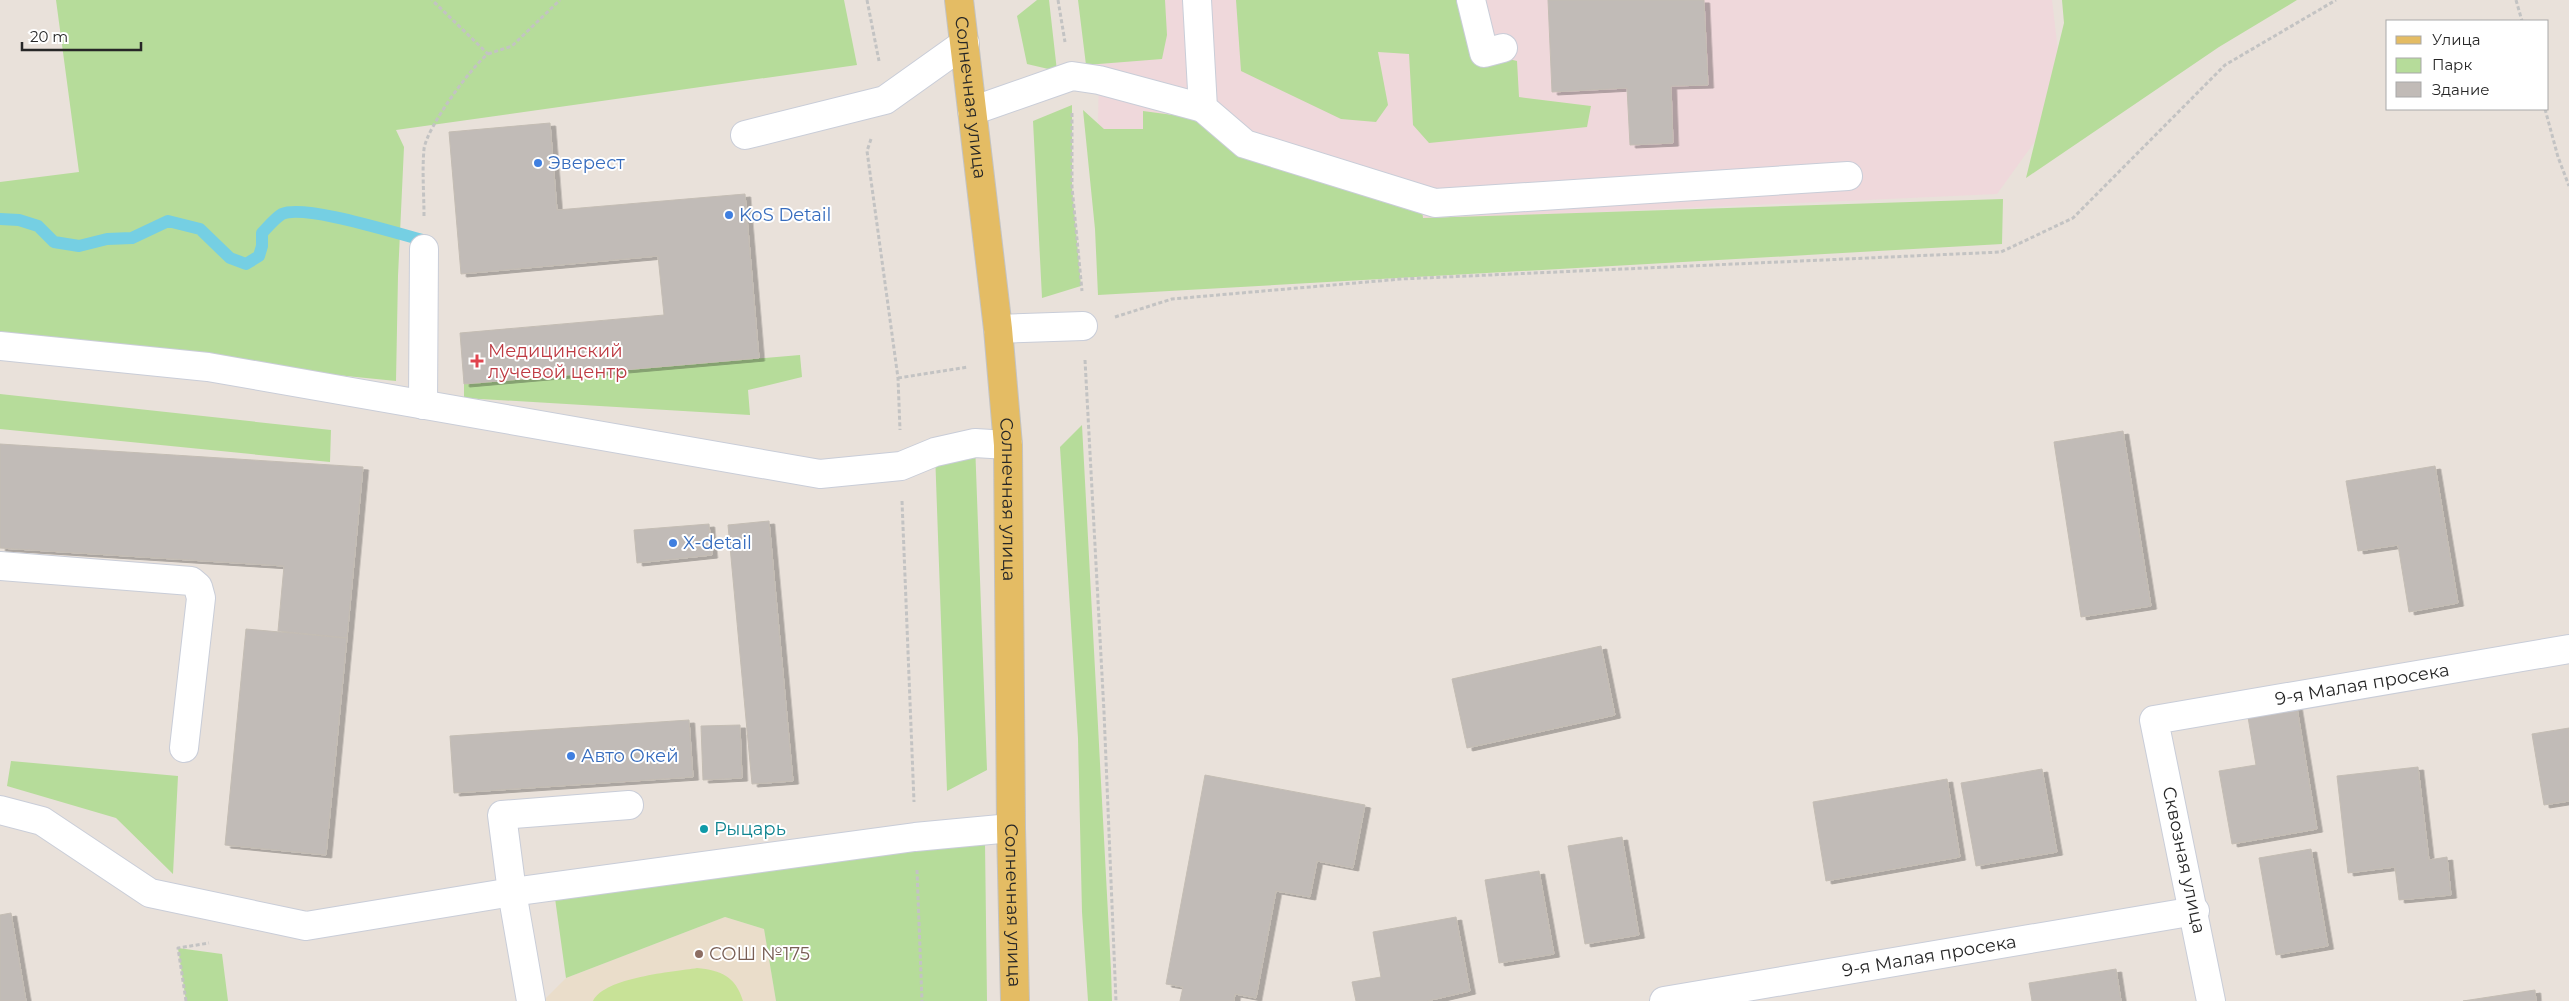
<svg xmlns="http://www.w3.org/2000/svg" width="2569" height="1001" font-family="Montserrat,sans-serif">
<style>
.education{fill:#eaddca}
.medical{fill:#efd8db}
.green{fill:#b6dc9a}
.pitch{fill:#c8e297}
.lines{fill:none;stroke-linecap:round;stroke-linejoin:round}
.stream{stroke:#75cfe3;stroke-width:12}
.building{fill:#c1bbb7;stroke:#c4bdb4;filter:url(#shadow)}
.minor-casing{stroke:#c9cdd8;stroke-width:30}
.major-casing{stroke:#c3c3c3;stroke-width:30}
.path{stroke:#c3c3c3;stroke-width:3;stroke-dasharray:4 2.5;stroke-linecap:butt}
.minor{stroke:#fff;stroke-width:28}
.major{stroke:#e4bc64;stroke-width:28}
.shop-dot{fill:#3f7fe0;stroke:#fff;stroke-width:2}
.health-dot{fill:#e0444e;stroke:#fff;stroke-width:2}
.culture-dot{fill:#0f9aa8;stroke:#fff;stroke-width:2}
.education-dot{fill:#8d6e63;stroke:#fff;stroke-width:2}
.labels{text-anchor:middle;dominant-baseline:central;stroke-width:4;stroke-linejoin:round;paint-order:stroke}
.street-label{font-size:18px;fill:#272727;stroke:#fff}
.shop-label{font-size:18px;fill:#366cbe;stroke:#fff;text-anchor:start}
.health-label{font-size:18px;fill:#be3a42;stroke:#fff;text-anchor:start}
.culture-label{font-size:18px;fill:#0d838f;stroke:#fff;text-anchor:start}
.education-label{font-size:18px;fill:#785e54;stroke:#fff;text-anchor:start}
</style>
<defs>
<filter id="shadow"><feDropShadow dx="5.5" dy="3" stdDeviation="0" flood-color="#0004"/></filter>
</defs>
<rect width="100%" height="100%" fill="#e9e1da"/>
<path class="education" d="M 725,917 L 764,929 L 776,1001 L 543,1001 L 566,978 Z"/>
<path class="medical" d="M 1088,0 L 2052,0 L 2064,101 L 1997,194 L 1423,220 L 1095,229 L 1099,80 Z"/>
<path class="green" d="M 56,0 L 844,0 L 857,65 L 396,130 L 404,147 L 398,276 L 396,381 L 0,341 L 0,182 L 79,172 Z
M 1037,0 L 1049,0 L 1057,71 L 1027,64 L 1017,16 Z
M 1078,0 L 1165,0 L 1167,35 L 1162,59 L 1086,65 Z
M 1236,0 L 1474,0 L 1484,53 L 1517,61 L 1519,97 L 1591,106 L 1587,127 L 1429,143 L 1413,125 L 1409,54 L 1378,52 L 1388,105 L 1376,122 L 1341,119 L 1241,71 Z
M 2062,0 L 2297,0 L 2219,47 L 2026,178 L 2064,23 Z
M 1072,105 L 1072,187 L 1081,286 L 1042,298 L 1033,121 Z
M 1083,110 L 1104,129 L 1143,129 L 1143,111 L 1218,121 L 1281,149 L 1409,180 L 1421,202 L 1423,218 L 2003,199 L 2002,244 L 1098,295 L 1095,229 Z
M 800,355 L 802,377 L 748,390 L 750,415 L 464,398 L 464,384 Z
M 0,394 L 331,430 L 330,462 L 0,429 Z
M 1082,425 L 1111,970 L 1112,1001 L 1088,1001 L 1082,912 L 1078,738 L 1060,447 Z
M 975,443 L 987,770 L 947,791 L 935,452 Z
M 11,761 L 178,776 L 173,874 L 116,818 L 7,786 Z
M 985,843 L 987,1001 L 776,1001 L 764,929 L 725,917 L 566,978 L 554,891 Z
M 178,948 L 222,954 L 228,1001 L 186,1001 Z"/>
<path class="pitch" d="M 697,968 C 721,970 736,977 743,1001 L 593,1001 C 605,977 673,972 697,968 Z"/>
<g class="lines">
<path class="stream" d="M 0,219 L 19,220 L 38,226 L 54,242 L 79,246 L 107,239 L 132,238 L 168,221 L 200,229 L 230,258 L 246,264 L 259,256 L 262,246 L 262,233 C 267,228 275,218 282,214 C 305,204 395,233 423,240"/>
</g>
<path class="building" d="M 1548,0 L 1704,0 L 1708,85 L 1671,86 L 1673,143 L 1630,145 L 1627,88 L 1552,92 Z
M 550,123 L 557,210 L 745,194 L 759,358 L 464,384 L 460,333 L 664,315 L 658,256 L 461,274 L 449,132 Z
M 2123,431 L 2151,606 L 2081,617 L 2054,442 Z
M 0,444 L 363,467 L 347,638 L 278,631 L 284,566 L 0,548 Z
M 2435,466 L 2458,603 L 2409,612 L 2398,545 L 2358,551 L 2346,481 Z
M 769,521 L 793,781 L 752,784 L 728,525 Z
M 709,524 L 712,555 L 637,563 L 634,530 Z
M 246,629 L 347,638 L 326,855 L 225,845 Z
M 1601,646 L 1615,715 L 1467,748 L 1452,679 Z
M 2296,702 L 2317,829 L 2232,844 L 2219,771 L 2256,765 L 2247,711 Z
M 689,720 L 693,777 L 454,793 L 450,736 Z
M 740,725 L 742,778 L 703,780 L 701,726 Z
M 2569,728 L 2569,801 L 2544,805 L 2532,734 Z
M 2418,767 L 2429,860 L 2447,857 L 2451,895 L 2399,900 L 2395,867 L 2348,873 L 2337,776 Z
M 2042,769 L 2057,852 L 1976,866 L 1961,783 Z
M 1205,775 L 1365,805 L 1353,868 L 1317,861 L 1310,897 L 1276,891 L 1256,998 L 1235,994 L 1234,1001 L 1180,1001 L 1183,987 L 1166,984 Z
M 1947,779 L 1960,857 L 1826,881 L 1813,802 Z
M 1622,837 L 1639,935 L 1585,944 L 1568,846 Z
M 2311,849 L 2328,946 L 2276,955 L 2259,858 Z
M 1539,871 L 1554,954 L 1499,963 L 1485,880 Z
M 11,913 L 26,1001 L 0,1001 L 0,915 Z
M 1456,917 L 1470,991 L 1427,1001 L 1356,1001 L 1352,982 L 1381,977 L 1373,932 Z
M 2116,969 L 2121,1001 L 2032,1001 L 2029,983 Z
M 2535,990 L 2536,1001 L 2463,1001 Z"/>
<g class="lines">
<defs>
<g id="minor">
<path d="M 1197,0 L 1203,108 L 1245,144 L 1435,203 L 1848,176"/>
<path d="M 1471,0 L 1484,53 L 1503,48"/>
<path d="M 972,111 L 1072,76 L 1099,80 L 1203,108"/>
<path d="M 745,135 L 885,100 L 965,43"/>
<path d="M 998,329 L 1083,326"/>
<path d="M 0,346 L 208,367 L 820,474 L 901,466 L 935,452 L 975,443 L 1008,445"/>
<path d="M 423,405 L 424,249"/>
<path d="M 0,566 L 191,581 L 198,587 L 201,598 L 184,748"/>
<path d="M 0,810 L 42,821 L 150,893 L 306,926 L 512,892 L 915,837 L 1011,828"/>
<path d="M 531,1001 L 512,892 L 502,815 L 629,805"/>
<path id="s1" d="M 1664,1001 L 2195,911"/>
<path id="s2" d="M 2211,1001 L 2154,720 L 2569,649"/>
</g>
<g id="major">
<path id="s3" d="M 959,0 L 998,329 L 1008,445 L 1011,828 L 1015,1001"/>
</g>
</defs>
<use href="#minor" class="minor-casing"/>
<use href="#major" class="major-casing"/>
<path class="path" d="M 867,0 L 879,61
M 1058,0 L 1065,42
M 2516,0 L 2522,21
M 488,54 L 512,46 L 560,0
M 2545,109 L 2558,157 L 2569,186
M 1072,113 L 1072,187 L 1082,291
M 871,139 L 867,151 L 898,378 L 900,430
M 424,216 C 424,194 422,171 424,149 C 427,127 471,67 488,54 L 432,0
M 1115,317 L 1172,299 L 1401,279 L 2001,252 L 2073,218 L 2225,65 L 2336,0
M 1085,360 L 1104,712 L 1116,1001
M 898,378 L 968,367
M 902,501 L 914,802
M 917,870 L 922,1001
M 186,1001 L 178,948 L 209,943"/>
<use href="#minor" class="minor"/>
<use href="#major" class="major"/>
</g>
<g class="shop-dot">
<circle cx="538" cy="163" r="5"/>
<circle cx="729" cy="215" r="5"/>
<circle cx="673" cy="543" r="5"/>
<circle cx="571" cy="756" r="5"/>
</g>
<path class="health-dot" d="M474.5 353.5h5v5h5v5h-5v5h-5v-5h-5v-5h5z"/>
<circle class="culture-dot" cx="704" cy="829" r="5"/>
<circle class="education-dot" cx="699" cy="954" r="5"/>
<g class="labels">
<g class="street-label">
<text stroke="none"><textPath href="#s3" startOffset="98">Солнечная улица</textPath></text>
<text stroke="none"><textPath href="#s3" startOffset="502">Солнечная улица</textPath></text>
<text stroke="none"><textPath href="#s2" startOffset="498">9-я Малая просека</textPath></text>
<text transform="translate(2184 860) rotate(78)">Сквозная улица</text>
<text stroke="none"><textPath href="#s3" startOffset="908">Солнечная улица</textPath></text>
<text stroke="none"><textPath href="#s1" startOffset="269">9-я Малая просека</textPath></text>
</g>
<g class="shop-label">
<text x="548" y="163">Эверест</text>
<text x="739" y="215">KoS Detail</text>
<text x="683" y="543">X-detail</text>
<text x="581" y="756">Авто Окей</text>
</g>
<g class="health-label">
<text x="488" y="351">Медицинский<tspan x="488" dy="21">лучевой центр</tspan></text>
</g>
<g class="culture-label">
<text x="714" y="829">Рыцарь</text>
</g>
<g class="education-label">
<text x="709" y="954">СОШ №175</text>
</g>
</g>
<rect x="2386" y="20" width="162" height="90" fill="#ffffff" stroke="#a9a9a9"/>
<rect x="2396" y="36" width="25" height="8" fill="#e4bc64" stroke="#a9a9a9"/>
<text x="2432" y="45" font-size="15" fill="#272727">Улица</text>
<rect x="2396" y="58" width="25" height="15" fill="#b6dc9a" stroke="#a9a9a9"/>
<text x="2432" y="70" font-size="15" fill="#272727">Парк</text>
<rect x="2396" y="82" width="25" height="15" fill="#c1bbb7" stroke="#a9a9a9"/>
<text x="2432" y="95" font-size="15" fill="#272727">Здание</text>
<path d="M22 42v8h119v-8" fill="none" stroke="#272727" stroke-width="2.5"/>
<text x="30" y="42" font-size="15" fill="#272727" stroke="#ffffff" stroke-width="4" paint-order="stroke">20 m</text>
</svg>
